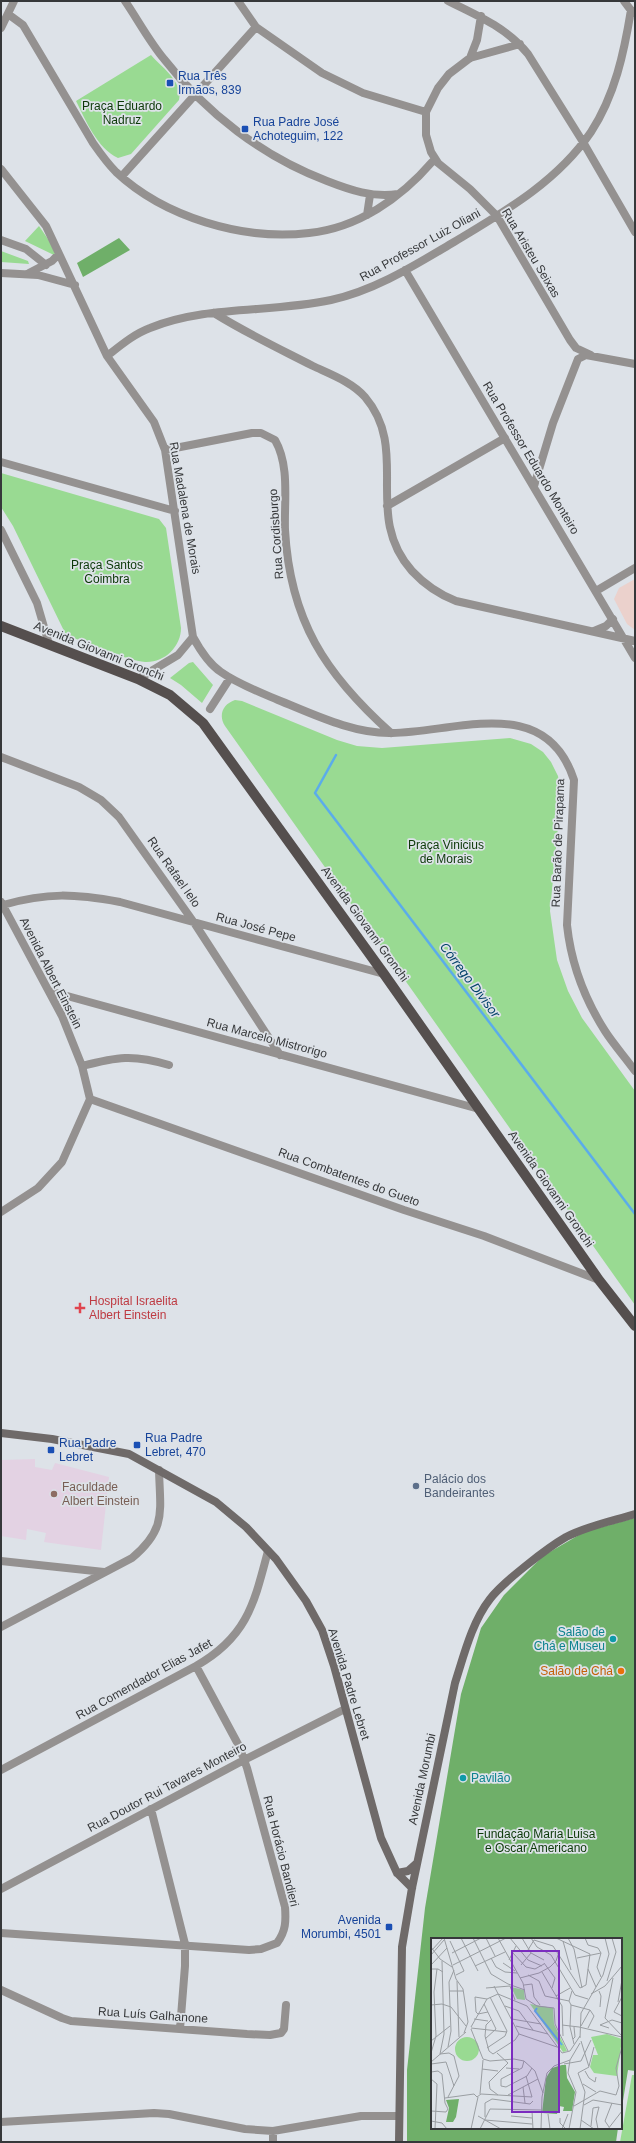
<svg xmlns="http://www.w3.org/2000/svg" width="636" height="2143" font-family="Helvetica,sans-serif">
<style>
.commercial{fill:#ebd1cc}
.education{fill:#e3d2e3}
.green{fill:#99da92}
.forest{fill:#6faf69}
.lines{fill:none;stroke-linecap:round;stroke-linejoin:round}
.stream{stroke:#5bacea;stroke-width:2.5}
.street{stroke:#949190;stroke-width:8}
.secondary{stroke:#6f6a69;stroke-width:8}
.primary{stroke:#554f4e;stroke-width:10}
.transit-dot{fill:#1a4fb4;stroke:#dde2e8;stroke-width:1.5}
.health-dot{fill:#e0444e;stroke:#dde2e8;stroke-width:1.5}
.service-dot{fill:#5c6f8a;stroke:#dde2e8;stroke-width:1.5}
.education-dot{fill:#8d6e63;stroke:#dde2e8;stroke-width:1.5}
.culture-dot{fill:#0f9aa8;stroke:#dde2e8;stroke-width:1.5}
.food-dot{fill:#e8710a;stroke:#dde2e8;stroke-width:1.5}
.labels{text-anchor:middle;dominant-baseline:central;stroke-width:3.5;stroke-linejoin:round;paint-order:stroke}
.transit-label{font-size:12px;fill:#164399;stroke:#dde2e8;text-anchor:start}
.park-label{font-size:12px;fill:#0c3908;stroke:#dde2e8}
.street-label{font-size:12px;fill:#36383a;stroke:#dde2e8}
.health-label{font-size:12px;fill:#be3a42;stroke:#dde2e8;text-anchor:start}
.service-label{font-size:12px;fill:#4e5e75;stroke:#dde2e8;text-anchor:start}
.education-label{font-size:12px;fill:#785e54;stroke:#dde2e8;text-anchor:start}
.culture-label{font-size:12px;fill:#0d838f;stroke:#dde2e8;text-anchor:end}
.food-label{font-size:12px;fill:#c56008;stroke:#dde2e8;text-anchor:end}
.water-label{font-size:13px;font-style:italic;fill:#004169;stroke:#dde2e8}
.inset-river{fill:none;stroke:#5bacea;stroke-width:2}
.inset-road{fill:none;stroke:#9a9ea2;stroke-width:1}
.view{fill:#7b2cbf;fill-opacity:0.15;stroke:#7b2cbf;stroke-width:2}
.inset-edge{fill:none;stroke:#36383a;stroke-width:2}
</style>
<rect width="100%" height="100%" fill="#dde2e8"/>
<path class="commercial" d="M 635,579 L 635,630 L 627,624 L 614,599 L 619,588 Z"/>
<path class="education" d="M 35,1459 L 35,1467 L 52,1470 L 55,1463 L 109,1477 L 101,1550 L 44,1542 L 46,1533 L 27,1529 L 26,1540 L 1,1536 L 1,1460 Z"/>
<path class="green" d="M 151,55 C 162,68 183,81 179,100 L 131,154 L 118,158 C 97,148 86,121 76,101 Z
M 39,226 L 50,242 L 56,256 L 25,241 Z
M 1,251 L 28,261 L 29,264 L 1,262 Z
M 1,473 L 159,519 L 166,528 L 181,628 C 181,647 164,663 145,662 C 128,661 85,642 66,635 L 13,526 L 1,507 Z
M 193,662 L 213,685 L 202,703 L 181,685 L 170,678 L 189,663 Z
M 235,700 L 242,701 L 337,740 L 357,746 L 382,748 L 510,738 L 531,744 L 543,752 L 551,762 L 558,776 L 561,795 L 550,911 L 557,960 L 568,991 L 582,1018 L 635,1091 L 635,1305 L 225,726 C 218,715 223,704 235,700 Z
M 632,2075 L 635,2075 L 635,2142 L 620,2142 Z"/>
<path class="forest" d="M 119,238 L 130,250 L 83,277 L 77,263 Z
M 635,1518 L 635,2071 L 628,2070 L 621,2113 L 621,1939 L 432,1939 L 432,2128 L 618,2128 L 616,2142 L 407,2142 L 407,2070 L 425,1908 L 461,1694 L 481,1628 L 504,1595 L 543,1556 L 584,1532 Z"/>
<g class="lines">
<path class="stream" d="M 336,755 L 315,793 L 635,1214"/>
<path class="street" d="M 125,1 C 138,20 149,41 164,59 C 206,113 263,157 327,181 C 350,190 373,198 398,194
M 238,1 L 256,27 L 322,73 L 363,93 L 426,112
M 448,1 C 477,15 507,28 528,54 L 583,142 L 635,232
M 624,1 L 633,13
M 8,14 L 23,25 L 93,143 C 100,153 107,163 116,172 C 164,217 243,241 309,233 C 358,228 401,198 432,162
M 1,28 L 14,1
M 520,44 L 470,58 L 449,74 L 438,88 L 426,112 L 426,135 L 431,152 L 438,163 L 470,189 L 497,216 L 570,340 L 576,348 L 591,355
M 470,58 L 477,40 L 481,16
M 1,169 L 46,226 L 107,356 L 154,422 L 165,450 L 193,637 C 200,650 209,664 221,672 C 238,684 259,692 278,700 C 313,714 353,734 392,733 C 457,732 546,693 574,780 L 567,925 C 571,963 584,998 605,1031 C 614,1045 625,1057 635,1071
M 122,176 L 256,27
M 367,215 L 370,195
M 1,240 L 26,249 L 46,265
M 405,270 L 635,658
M 1,273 L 38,275 L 75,285
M 29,273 L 52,261 L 59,254
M 214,313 C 246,333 280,349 313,366 C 330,374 352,382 365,397 C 411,451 362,515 412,571 C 425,585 438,594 456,601 L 635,641
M 107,356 C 121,345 134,334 150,328 C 207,305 271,313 331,300 C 376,290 415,265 454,242 C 504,212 557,182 591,132 C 615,95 624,53 631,10
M 165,450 L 252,433 L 261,433 L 275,440 C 290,466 284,501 285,530 C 290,620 325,674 391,733
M 1,462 L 175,511
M 534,486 L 553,423 L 578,359 L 586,355 L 635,364
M 387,506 L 505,438
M 1,530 L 37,603 L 49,644
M 596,591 L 635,568
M 594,631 L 606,626 L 613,619
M 138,679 L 178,655 L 193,637
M 210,709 L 230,678
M 1,757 L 79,787 L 101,800 L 119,817 L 195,924 L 280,1055
M 3,905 C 48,892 75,894 120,902 L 384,974
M 49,991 L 479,1109
M 82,1066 C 117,1057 133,1054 169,1065
M 90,1099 L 404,1210 L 484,1236 L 599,1280
M 1,1212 L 38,1188 L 62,1162 L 90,1099 L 82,1066 L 62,1016 L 1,902
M 1,1561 L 104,1572
M 1,1627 L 132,1558 C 167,1529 160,1511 159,1470
M 1,1770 L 196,1666 C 247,1637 254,1604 268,1551
M 151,1809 L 185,1944 L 185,1966 L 180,2029
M 1,1889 L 244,1760 L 345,1709
M 1,1933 L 249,1950 L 261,1949 L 277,1943 C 286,1931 286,1921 285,1907 L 247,1768 L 239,1746 L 196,1666
M 1,1990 L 62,2018 L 71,2021 L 247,2034 L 270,2035 L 281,2033 L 284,2029 L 286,2005
M 1,2122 L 154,2113 L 169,2114 L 245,2129 L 273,2131 L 361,2116 L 399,2116
M 273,2131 L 273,2142"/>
<path class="secondary" d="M 1,1433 L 52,1439 L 129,1454 L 216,1502 L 246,1527 L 276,1559 L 306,1601 L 322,1630 L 334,1666 L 381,1838 L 397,1873 L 412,1888
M 397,1873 L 408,1871 L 417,1863
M 399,2142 L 402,1947 L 412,1888 L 455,1683 C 464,1655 472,1622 490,1599 C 503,1582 547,1548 566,1537 C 587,1526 612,1521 635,1514"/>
<path class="primary" d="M 1,626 L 138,679 L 170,695 L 203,723 L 384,974 L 599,1280 L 635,1326"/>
</g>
<g class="transit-dot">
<rect x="166" y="79" width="8" height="8" rx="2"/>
<rect x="241" y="125" width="8" height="8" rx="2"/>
<rect x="133" y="1441" width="8" height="8" rx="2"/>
<rect x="47" y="1446" width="8" height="8" rx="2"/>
<rect x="385" y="1923" width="8" height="8" rx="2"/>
</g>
<path class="health-dot" d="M78 1302h4v4h4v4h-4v4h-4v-4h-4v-4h4z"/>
<circle class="service-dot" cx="416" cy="1486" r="4"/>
<circle class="education-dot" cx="54" cy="1494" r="4"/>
<g class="culture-dot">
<circle cx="613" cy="1639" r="4"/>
<circle cx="463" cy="1778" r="4"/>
</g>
<circle class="food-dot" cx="621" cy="1671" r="4"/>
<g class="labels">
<g class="transit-label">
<text x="178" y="76">Rua Três<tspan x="178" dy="14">Irmãos, 839</tspan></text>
<text x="253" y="122">Rua Padre José<tspan x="253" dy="14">Achoteguim, 122</tspan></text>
<text x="145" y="1438">Rua Padre<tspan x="145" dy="14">Lebret, 470</tspan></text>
<text x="59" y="1443">Rua Padre<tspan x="59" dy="14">Lebret</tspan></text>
<text x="381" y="1920" text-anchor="end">Avenida<tspan x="381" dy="14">Morumbi, 4501</tspan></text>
</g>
<g class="park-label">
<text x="122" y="106">Praça Eduardo<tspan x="122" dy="14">Nadruz</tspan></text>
<text x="107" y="565">Praça Santos<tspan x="107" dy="14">Coimbra</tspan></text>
<text x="446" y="845">Praça Vinicius<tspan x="446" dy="14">de Morais</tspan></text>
<text x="536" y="1834">Fundação Maria Luisa<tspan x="536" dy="14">e Oscar Americano</tspan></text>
</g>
<g class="street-label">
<text transform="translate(420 245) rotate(-29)">Rua Professor Luiz Oliani</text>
<text transform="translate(531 253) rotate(59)">Rua Aristeu Seixas</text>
<text transform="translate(531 458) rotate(59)">Rua Professor Eduardo Monteiro</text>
<text transform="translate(185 508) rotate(80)">Rua Madalena de Morais</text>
<text transform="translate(276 534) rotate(-94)">Rua Cordisburgo</text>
<text transform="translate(99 651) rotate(22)">Avenida Giovanni Gronchi</text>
<text transform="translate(558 843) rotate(-88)">Rua Barão de Pirapama</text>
<text transform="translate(174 872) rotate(55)">Rua Rafael Ielo</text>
<text transform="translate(365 924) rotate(54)">Avenida Giovanni Gronchi</text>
<text transform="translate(256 927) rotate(15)">Rua José Pepe</text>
<text transform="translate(51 973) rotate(63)">Avenida Albert Einstein</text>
<text transform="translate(267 1038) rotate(15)">Rua Marcelo Mistrorigo</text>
<text transform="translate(349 1177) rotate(20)">Rua Combatentes do Gueto</text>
<text transform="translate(551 1189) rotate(55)">Avenida Giovanni Gronchi</text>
<text transform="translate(144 1679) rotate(-29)">Rua Comendador Elias Jafet</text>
<text transform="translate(349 1684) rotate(73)">Avenida Padre Lebret</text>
<text transform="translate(422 1779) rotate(-78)">Avenida Morumbi</text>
<text transform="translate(167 1787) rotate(-28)">Rua Doutor Rui Tavares Monteiro</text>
<text transform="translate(281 1851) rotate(76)">Rua Horácio Bandieri</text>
<text transform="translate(153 2015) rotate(4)">Rua Luís Galhanone</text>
</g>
<g class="health-label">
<text x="89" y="1301">Hospital Israelita<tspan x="89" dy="14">Albert Einstein</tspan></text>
</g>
<g class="service-label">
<text x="424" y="1479">Palácio dos<tspan x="424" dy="14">Bandeirantes</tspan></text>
</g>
<g class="education-label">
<text x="62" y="1487">Faculdade<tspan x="62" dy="14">Albert Einstein</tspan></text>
</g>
<g class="culture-label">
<text x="605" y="1632">Salão de<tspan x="605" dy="14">Chá e Museu</tspan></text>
<text x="471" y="1778" text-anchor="start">Pavilão</text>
</g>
<g class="food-label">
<text x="613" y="1671">Salão de Chá</text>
</g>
<g class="water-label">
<text transform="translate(470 980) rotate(53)">Córrego Divisor</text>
</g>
</g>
<g transform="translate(431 1938)">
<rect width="191" height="191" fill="#dde2e8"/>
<path d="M 80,49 L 93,52 L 94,62 L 86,61 ZM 99,66 L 122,70 L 123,86 L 136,113 L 132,114 ZM 176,96 L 191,101 L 186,138 L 163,135 L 159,129 L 162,117 L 167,117 L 160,99 ZM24 111a12 12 0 1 1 24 0a12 12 0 1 1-24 0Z" fill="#99da92"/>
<path d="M 131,127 L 135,127 L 136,140 L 144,154 L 141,173 L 132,173 L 133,169 L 128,168 L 126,176 L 111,175 L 115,140 L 121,130 ZM 28,161 L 25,179 L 22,184 L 15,184 L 18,170 L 15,162 Z" fill="#6faf69"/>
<path class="inset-river" d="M 106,70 L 104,73 L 131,107"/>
<path class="inset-road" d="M 13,0 L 25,41 L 32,51 L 37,84 L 33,95M 30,0 L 47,33M 42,0 L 60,36M 55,0 L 64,18M 67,0 L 92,45 L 95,61M 79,0 L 97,22 L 111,28M 91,0 L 100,15 L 113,22M 100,0 L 106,9 L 120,17 L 144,57 L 157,61M 125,0 L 159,16 L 157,31 L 165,49M 137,0 L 143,11 L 151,50M 154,0 L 157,7 L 167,10 L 170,15M 19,3 L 33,33 L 25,37M 132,3 L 140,32M 0,9 L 9,21 L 21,29M 97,12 L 103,2 L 122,8 L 149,50 L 155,47 L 157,31M 0,13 L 12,0M 81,14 L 95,29 L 104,31 L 113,26M 21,15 L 50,0M 170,15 L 166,29 L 170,39M 0,17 L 13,2M 60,20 L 65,29 L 74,34 L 86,35M 146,20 L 170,15M 78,22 L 85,8M 72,25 L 84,33M 113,25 L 124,40 L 121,50M 0,27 L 16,10M 22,27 L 75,0M 90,27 L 100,15M 44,28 L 74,14M 0,31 L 7,31 L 12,34M 111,34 L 131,68 L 132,98M 60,36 L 77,46M 97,37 L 108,43 L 114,58 L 138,63M 89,40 L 108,35 L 119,29 L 125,23 L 128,14M 182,40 L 174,80 L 191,98M 26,43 L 28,99M 176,43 L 185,14 L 181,0M 77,46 L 94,52M 93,47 L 101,46 L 103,59 L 109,67M 79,48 L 84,62M 55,50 L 79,48M 18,53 L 32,53M 141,53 L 138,63 L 140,67 L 139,89 L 143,106M 168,53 L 170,58 L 169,69M 160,56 L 174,48 L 191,28M 125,58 L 139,50M 191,59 L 183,74 L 191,78M 56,61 L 44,59 L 45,74 L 47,76 L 57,74M 95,61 L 106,68 L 123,70 L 124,86 L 137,113M 187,64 L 191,42M 53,66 L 65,91 L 54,101M 0,67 L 11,66 L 20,69 L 35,88M 140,67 L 159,72 L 150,88M 74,68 L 88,73 L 102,92M 43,81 L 57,83M 61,81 L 55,87 L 54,98 L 58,113 L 62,116 L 84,102 L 88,96 L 63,48M 81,81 L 110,86M 131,87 L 148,89M 85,88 L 117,96M 40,89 L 56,61 L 67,56 L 96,68 L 131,115 L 139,113 L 149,98M 148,89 L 191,99M 40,90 L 76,94M 157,90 L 163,78 L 159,72M 178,90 L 169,87 L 181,82 L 191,85M 40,91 L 52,121 L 59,123 L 83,121 L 93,123 L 104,133 L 112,155M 88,96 L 126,109M 149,100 L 150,75 L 172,37 L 178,16 L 174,0M 142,101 L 144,99 L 143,89M 0,103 L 19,88M 17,109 L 20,93 L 18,44 L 23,32M 56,110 L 74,98 L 76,93 L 59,59M 0,115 L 5,98 L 3,54 L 6,31M 66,115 L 77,125 L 58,144 L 59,151 L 67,157M 9,116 L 13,96 L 11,23M 9,116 L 18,115 L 23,118 L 28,138 L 17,159M 93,123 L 91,130 L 70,141 L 70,148 L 75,149 L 96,138 L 101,130M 0,124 L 35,94M 0,126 L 15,124 L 23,148M 133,126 L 150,123 L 160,102M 158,128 L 163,109M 75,130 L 88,131M 51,131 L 67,133M 154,133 L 158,140 L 164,144 L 165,139M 0,134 L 7,133 L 11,136 L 14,165 L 17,171 L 15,174 L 0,173M 0,141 L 6,146 L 4,191M 152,146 L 165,154M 92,149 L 94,165M 49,156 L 52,122M 77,157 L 107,141M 14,160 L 43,156 L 46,159 L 50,156 L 101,159 L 95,138M 153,167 L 162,162 L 191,167M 143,168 L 169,153 L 185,157 L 188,148 L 185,130 L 191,109M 101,173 L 102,191M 117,176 L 119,191M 47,178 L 70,191M 80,178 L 101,180M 54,179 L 54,165 L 61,161 L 99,166 L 102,163M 129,180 L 129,185 L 135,191M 54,182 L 101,186M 150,182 L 163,191M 0,183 L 11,185 L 16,191M 160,188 L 162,170 L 168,169 L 165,181 L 167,191M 178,189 L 174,183 L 181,165M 40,191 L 47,159M 49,191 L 59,171 L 110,172M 110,191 L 111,159 L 116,135 L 123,128 L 139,122 L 149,105M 131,191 L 137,176M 138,191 L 145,154 L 137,135 L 139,122M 149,191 L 154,154 L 147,135 L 158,129 L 150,103M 177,191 L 191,173"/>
<path class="view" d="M 81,13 L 128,13 L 128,174 L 81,174 Z"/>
<rect width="191" height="191" class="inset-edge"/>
</g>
<rect width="636" height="2143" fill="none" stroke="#36383a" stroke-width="4"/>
</svg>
